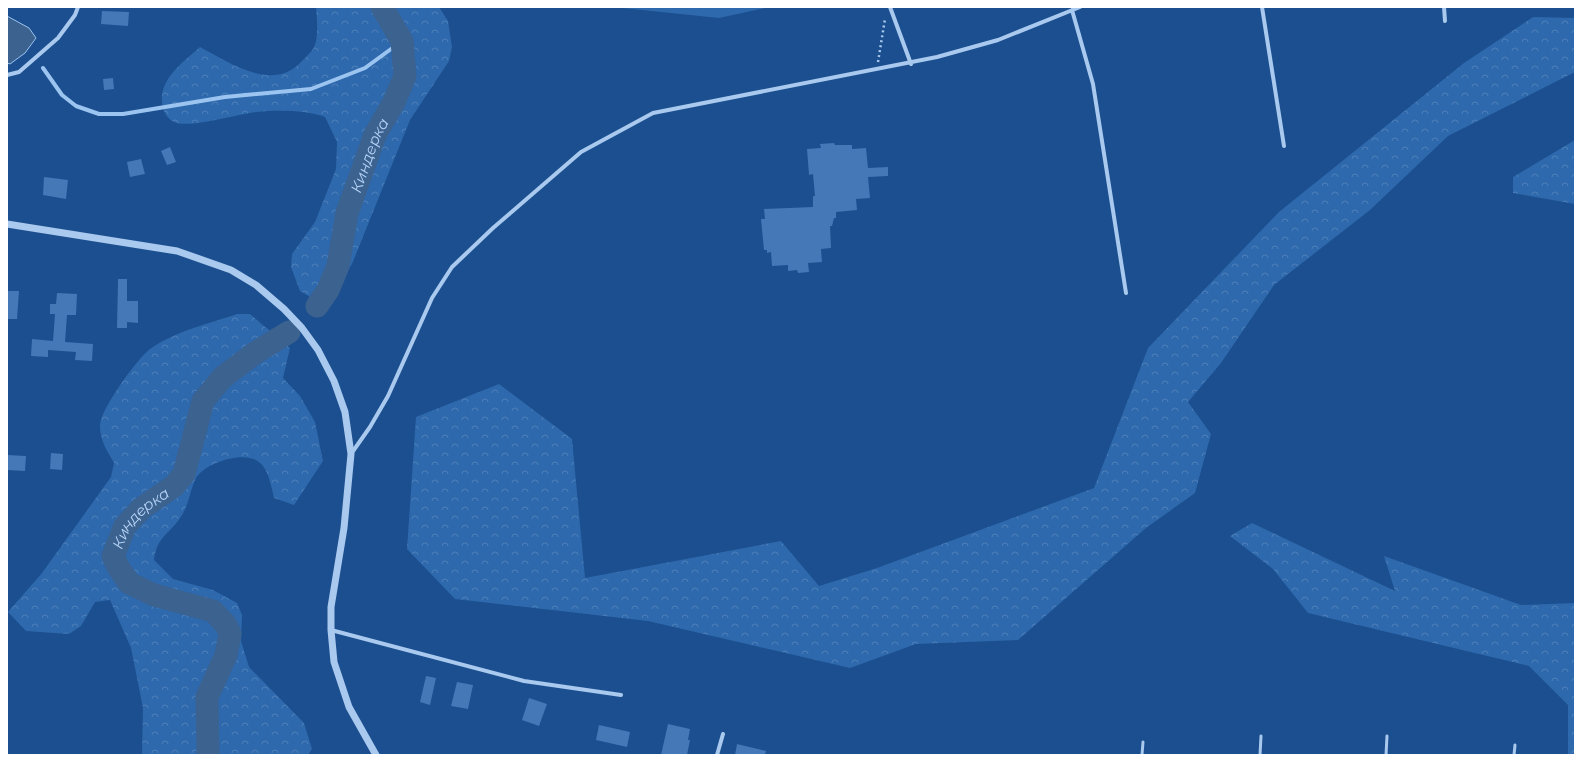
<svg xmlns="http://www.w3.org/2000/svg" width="1582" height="762" font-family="Montserrat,sans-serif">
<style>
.grass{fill:#2e69ad}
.forest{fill:url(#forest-crowns)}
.water{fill:#3c6290;stroke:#9cc4f0}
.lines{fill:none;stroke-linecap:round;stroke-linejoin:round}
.stream{stroke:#9cc4f0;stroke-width:4}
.river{stroke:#3c6290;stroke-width:23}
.building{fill:#4478b7}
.path{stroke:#a9c9ee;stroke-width:2.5;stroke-dasharray:2 3;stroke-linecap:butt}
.service{stroke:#a9c9ee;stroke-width:3}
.minor{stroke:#a9c9ee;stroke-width:4}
.tertiary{stroke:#a9c9ee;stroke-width:7}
.labels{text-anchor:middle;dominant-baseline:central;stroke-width:3;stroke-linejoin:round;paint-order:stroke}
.water-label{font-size:15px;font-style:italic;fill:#b5d3f5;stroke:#1b4f8f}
</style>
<defs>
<pattern id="forest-crowns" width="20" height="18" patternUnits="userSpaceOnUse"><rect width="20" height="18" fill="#2e69ad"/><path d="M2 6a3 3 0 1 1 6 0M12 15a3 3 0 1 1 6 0" fill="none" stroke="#4d80b9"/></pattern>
</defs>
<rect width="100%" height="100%" fill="#1b4f8f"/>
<path class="grass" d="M 613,7 L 770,7 L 719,18 Z"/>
<path class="forest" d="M 316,7 L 439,7 L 448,21 L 452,47 L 449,61 L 410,120 L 352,264 C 340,282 331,289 312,298 L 300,291 L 291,267 L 292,254 L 315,222 L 336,169 L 337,142 L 325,117 C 305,110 278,110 256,112 C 238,114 188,129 174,122 C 169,120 164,113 163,108 C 156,81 182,63 200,47 C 230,63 273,93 302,61 C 306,57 310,53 313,49 C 319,40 317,18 316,7 Z
M 1533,17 L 1575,18 L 1575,72 L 1448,136 L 1370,210 L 1274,285 L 1221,363 L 1188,402 L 1211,434 L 1195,493 L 1146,528 L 1018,640 L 916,644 L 850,668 L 648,621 L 455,599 L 407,549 L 416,417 L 499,384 L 572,439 L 585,578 L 781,541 L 819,586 L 877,568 L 1094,488 L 1148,348 L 1279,212 L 1464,63 Z
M 1575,140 L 1575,204 L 1513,193 L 1513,177 Z
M 237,314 L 250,314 L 290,348 L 283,378 L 300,396 L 315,422 L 323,461 L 294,505 L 274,498 C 271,486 269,470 259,462 C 244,450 205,463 196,478 C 190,490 189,504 182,515 C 171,534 157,535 154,560 L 173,579 L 213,590 L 237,603 L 242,615 L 241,641 L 249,667 L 304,723 L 312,749 L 308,755 L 142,755 L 143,708 L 131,648 L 110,600 L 95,602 L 81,626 L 69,634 L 26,631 L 8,612 L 42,573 L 111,477 L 114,463 C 108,452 100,441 100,427 C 99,411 137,359 150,349 C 173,332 211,323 237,314 Z
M 1252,523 L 1395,591 L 1384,556 L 1521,605 L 1575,603 L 1575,755 L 1568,755 L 1568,705 L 1529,666 L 1308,613 L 1273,569 L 1230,536 Z"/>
<path class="water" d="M 7,16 L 29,28 L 36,38 L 25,53 L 10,64 L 7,63 Z"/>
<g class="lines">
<path class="stream" d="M 43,68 L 62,95 L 76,106 L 99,114 L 123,114 L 225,97 L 311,89 L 365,68 L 402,41"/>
<g class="river">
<path id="s1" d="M 317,306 L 328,290 L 338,266 L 347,213 L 375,135 L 394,102 L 405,76 L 402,41 L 382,7"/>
<path id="s2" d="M 208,755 L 207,697 L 226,655 L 230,634 L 226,625 L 213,611 L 154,595 L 129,583 L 118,567 L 113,556 L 125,526 L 142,508 L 174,486 L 184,474 L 203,401 L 223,377 L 255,353 L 289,332"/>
</g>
</g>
<path class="building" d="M 102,11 L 129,12 L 128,26 L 101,24 Z
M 113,78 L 114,89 L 104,90 L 103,79 Z
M 834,143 L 835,145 L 852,145 L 852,149 L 866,148 L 868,168 L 888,167 L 888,176 L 868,177 L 870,198 L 856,199 L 857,210 L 836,212 L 836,218 L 834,218 L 832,226 L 830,226 L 831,248 L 821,249 L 822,262 L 808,263 L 809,272 L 798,273 L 797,270 L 788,271 L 788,265 L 772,266 L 771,252 L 767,253 L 767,250 L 764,250 L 761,219 L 765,219 L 764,209 L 813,207 L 813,196 L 815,196 L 813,174 L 809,175 L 807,149 L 821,148 L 820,144 Z
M 170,147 L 176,162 L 167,165 L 161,151 Z
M 141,159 L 145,174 L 130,177 L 127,162 Z
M 44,177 L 68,180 L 66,199 L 43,195 Z
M 118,279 L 127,279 L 127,301 L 138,301 L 138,323 L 127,322 L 127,328 L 117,328 Z
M 7,291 L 19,291 L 17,319 L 7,319 Z
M 57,293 L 77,294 L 76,315 L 67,315 L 65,342 L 93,344 L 92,361 L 75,360 L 76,352 L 48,350 L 48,357 L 31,356 L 32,339 L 53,341 L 55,314 L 50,314 L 50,304 L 56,304 Z
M 51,453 L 63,454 L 62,470 L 50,469 Z
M 7,455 L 26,456 L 25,471 L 7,470 Z
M 426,676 L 436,678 L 430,705 L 420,702 Z
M 457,682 L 473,685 L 468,709 L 451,706 Z
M 529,698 L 547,704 L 539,726 L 522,720 Z
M 668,724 L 690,729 L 688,740 L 690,740 L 687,755 L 661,755 Z
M 599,725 L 630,732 L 627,747 L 596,740 Z
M 737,744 L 766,751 L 765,755 L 735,755 Z"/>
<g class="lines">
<path class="path" d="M 878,62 L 885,19"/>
<path class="service" d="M 1142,755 L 1143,742
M 1260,755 L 1261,736
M 1386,755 L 1387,736
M 1514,755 L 1515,745"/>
<path class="minor" d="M 890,7 L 911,64
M 1262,7 L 1284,146
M 1444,7 L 1445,21
M 1072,10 L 1093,84 L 1126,293
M 7,75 L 19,72 L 58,38 L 75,15 L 78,7
M 351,454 L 370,427 L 388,396 L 432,298 L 452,267 L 493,228 L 581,152 L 653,113 L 937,57 L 998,40 L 1080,7
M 331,630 L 524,681 L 621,695
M 717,755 L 723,734"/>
<path class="tertiary" d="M 7,224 L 177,251 L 231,270 L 256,285 L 284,309 L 302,328 L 318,350 L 334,381 L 345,412 L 351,454 L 344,528 L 331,607 L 331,630 L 334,662 L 349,707 L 376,755"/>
</g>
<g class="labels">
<g class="water-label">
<text stroke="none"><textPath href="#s1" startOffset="161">Киндерка</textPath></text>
<text stroke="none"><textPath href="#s2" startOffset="323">Киндерка</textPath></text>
</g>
</g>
<rect width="1582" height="762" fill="none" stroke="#ffffff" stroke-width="16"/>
</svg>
